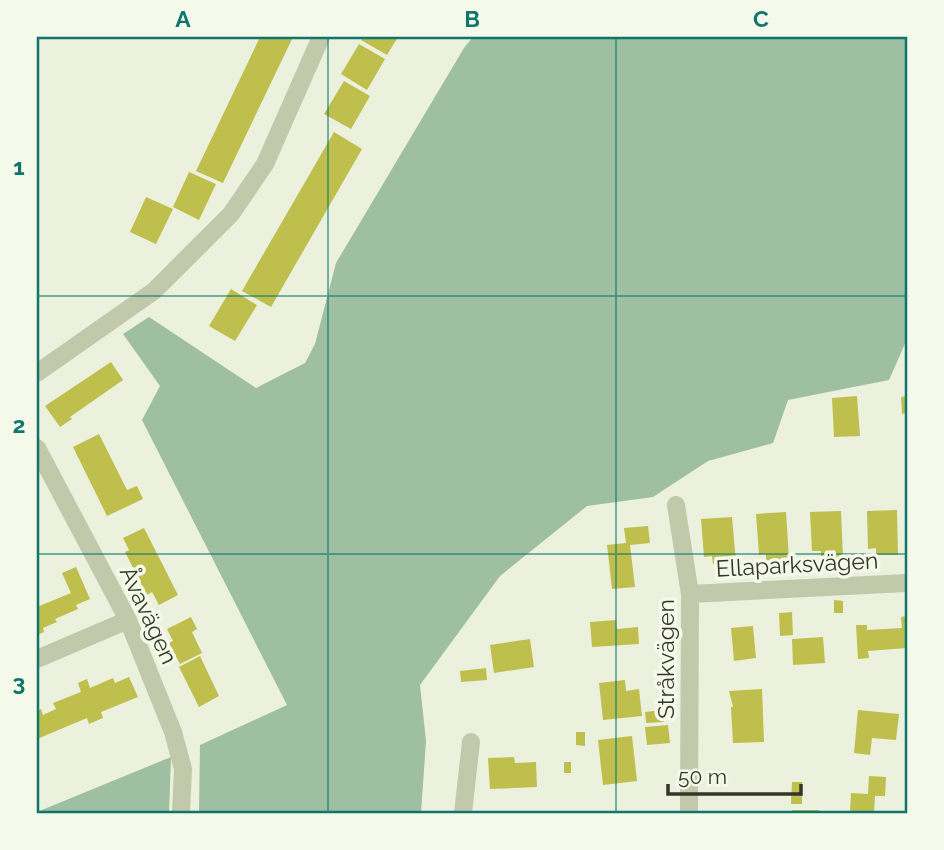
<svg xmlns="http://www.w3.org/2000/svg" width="944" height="850" font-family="Raleway,sans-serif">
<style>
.green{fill:#9ebfa1}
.building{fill:#bfbf4d}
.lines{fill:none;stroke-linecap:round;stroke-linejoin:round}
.street{stroke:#c2c8aa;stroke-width:18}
.grid{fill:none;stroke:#0f766e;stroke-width:2;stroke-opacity:0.55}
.labels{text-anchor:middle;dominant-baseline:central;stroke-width:7;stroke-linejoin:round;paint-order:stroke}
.street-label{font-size:23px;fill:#353629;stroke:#f4f9e9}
.neatline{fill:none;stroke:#0f766e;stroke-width:2.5}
.grid-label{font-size:23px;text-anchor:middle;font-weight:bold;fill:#0f766e}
</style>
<rect width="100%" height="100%" fill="#ebf1dd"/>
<path class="green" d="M 473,37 L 907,37 L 907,339 L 889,380 L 788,400 L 773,443 L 708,461 L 653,497 L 587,506 L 500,576 L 420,685 L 426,741 L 421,813 L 199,813 L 200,745 L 287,705 L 142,420 L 160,386 L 123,334 L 149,317 L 256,388 L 305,363 L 315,344 L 336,263 L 464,48 Z
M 171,757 L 169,813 L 37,813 L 37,812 Z"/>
<path class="building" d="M 260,37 L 293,37 L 223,183 L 196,171 Z
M 363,37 L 398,37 L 387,55 L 361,40 Z
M 359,44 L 385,59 L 367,90 L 341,74 Z
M 344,81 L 370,96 L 351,129 L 324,114 Z
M 334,132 L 362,149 L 271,307 L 242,291 Z
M 189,172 L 216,184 L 199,220 L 173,207 Z
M 146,197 L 173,209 L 156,244 L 130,232 Z
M 231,289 L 257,305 L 235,341 L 209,326 Z
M 111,362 L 123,380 L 70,417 L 72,419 L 60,427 L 45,406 Z
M 857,396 L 860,436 L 834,437 L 832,398 Z
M 907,396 L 907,413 L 902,414 L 901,397 Z
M 99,434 L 127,490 L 137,486 L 143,499 L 107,516 L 73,447 Z
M 897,510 L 898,555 L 876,555 L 876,548 L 868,549 L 867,511 Z
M 841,511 L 843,557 L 821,558 L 821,551 L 812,551 L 810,512 Z
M 786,512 L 789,559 L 766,561 L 766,554 L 759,555 L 756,514 Z
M 732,517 L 736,562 L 713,564 L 712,556 L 704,557 L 701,519 Z
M 648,526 L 650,543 L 630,545 L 635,587 L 612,589 L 607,545 L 626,543 L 624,528 Z
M 144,528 L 178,595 L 159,605 L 152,592 L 147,595 L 125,552 L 129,550 L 123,538 Z
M 76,567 L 90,599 L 76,605 L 78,609 L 55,619 L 57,622 L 43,628 L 44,632 L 37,635 L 37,607 L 71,593 L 62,573 Z
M 834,600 L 843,601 L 843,613 L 834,613 Z
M 792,612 L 793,635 L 780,636 L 779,613 Z
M 907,616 L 907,648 L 868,651 L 869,658 L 858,659 L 856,625 L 867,625 L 867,630 L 902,628 L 901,617 Z
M 191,617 L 197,629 L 192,632 L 202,653 L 180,664 L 169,643 L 173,641 L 167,629 Z
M 616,620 L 617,629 L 638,627 L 639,644 L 592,647 L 590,622 Z
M 753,626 L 756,658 L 734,661 L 731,628 Z
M 823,637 L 825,663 L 793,665 L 792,639 Z
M 530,639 L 534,667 L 494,673 L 490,645 Z
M 200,656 L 219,696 L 199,707 L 179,667 Z
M 486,668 L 487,680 L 461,682 L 460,671 Z
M 129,677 L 138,697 L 101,712 L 103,718 L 89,724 L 87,718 L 37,739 L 37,711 L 41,709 L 43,715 L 56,709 L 53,703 L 81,692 L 78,683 L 87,679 L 90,688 L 113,678 L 115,683 Z
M 625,680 L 626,691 L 639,689 L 642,716 L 603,720 L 599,683 Z
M 762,689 L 764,742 L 733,743 L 731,707 L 733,707 L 729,691 Z
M 663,710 L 664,722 L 646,723 L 645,712 Z
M 858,710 L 899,714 L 896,740 L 872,738 L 870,755 L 854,753 Z
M 668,725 L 670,743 L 647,745 L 645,727 Z
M 576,732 L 585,732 L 585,746 L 576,745 Z
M 632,736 L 637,781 L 603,785 L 598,740 Z
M 514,757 L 515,763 L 536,762 L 537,787 L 490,789 L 488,758 Z
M 564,762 L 571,762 L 571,773 L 564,773 Z
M 869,776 L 886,777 L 885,796 L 875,796 L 874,813 L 850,813 L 851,793 L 868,794 Z
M 792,782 L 802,782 L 802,804 L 791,804 Z
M 792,810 L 819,810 L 819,813 L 792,813 Z"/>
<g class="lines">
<path class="street" d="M 37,373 L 154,291 L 231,214 L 265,164 L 321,37
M 37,448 L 128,620 L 173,732 L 183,769 L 181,813
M 676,505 L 690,594 L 689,813
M 690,594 L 907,583
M 37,659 L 128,620
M 463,813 L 471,742"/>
</g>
<path class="grid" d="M 328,37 L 328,813M 616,37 L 616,813M 37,296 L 907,296M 37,554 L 907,554"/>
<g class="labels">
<g class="street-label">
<text transform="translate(797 564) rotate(-3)">Ellaparksvägen</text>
<text transform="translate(149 615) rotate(65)">Åvavägen</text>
<text transform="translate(665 659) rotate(-90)">Stråkvägen</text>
</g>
</g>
<rect width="944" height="850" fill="none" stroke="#f4f9e9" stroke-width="77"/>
<path d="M668 784v10h133v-10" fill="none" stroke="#353629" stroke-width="3.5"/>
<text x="678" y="784" font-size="21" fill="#353629" stroke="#f4f9e9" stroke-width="5" paint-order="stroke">50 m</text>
<rect x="38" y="38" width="868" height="774" class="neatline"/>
<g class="grid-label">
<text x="183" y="27">A</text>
<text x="472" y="27">B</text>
<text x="761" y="27">C</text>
<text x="19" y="175">1</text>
<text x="19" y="433">2</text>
<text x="19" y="691">3</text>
</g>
</svg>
